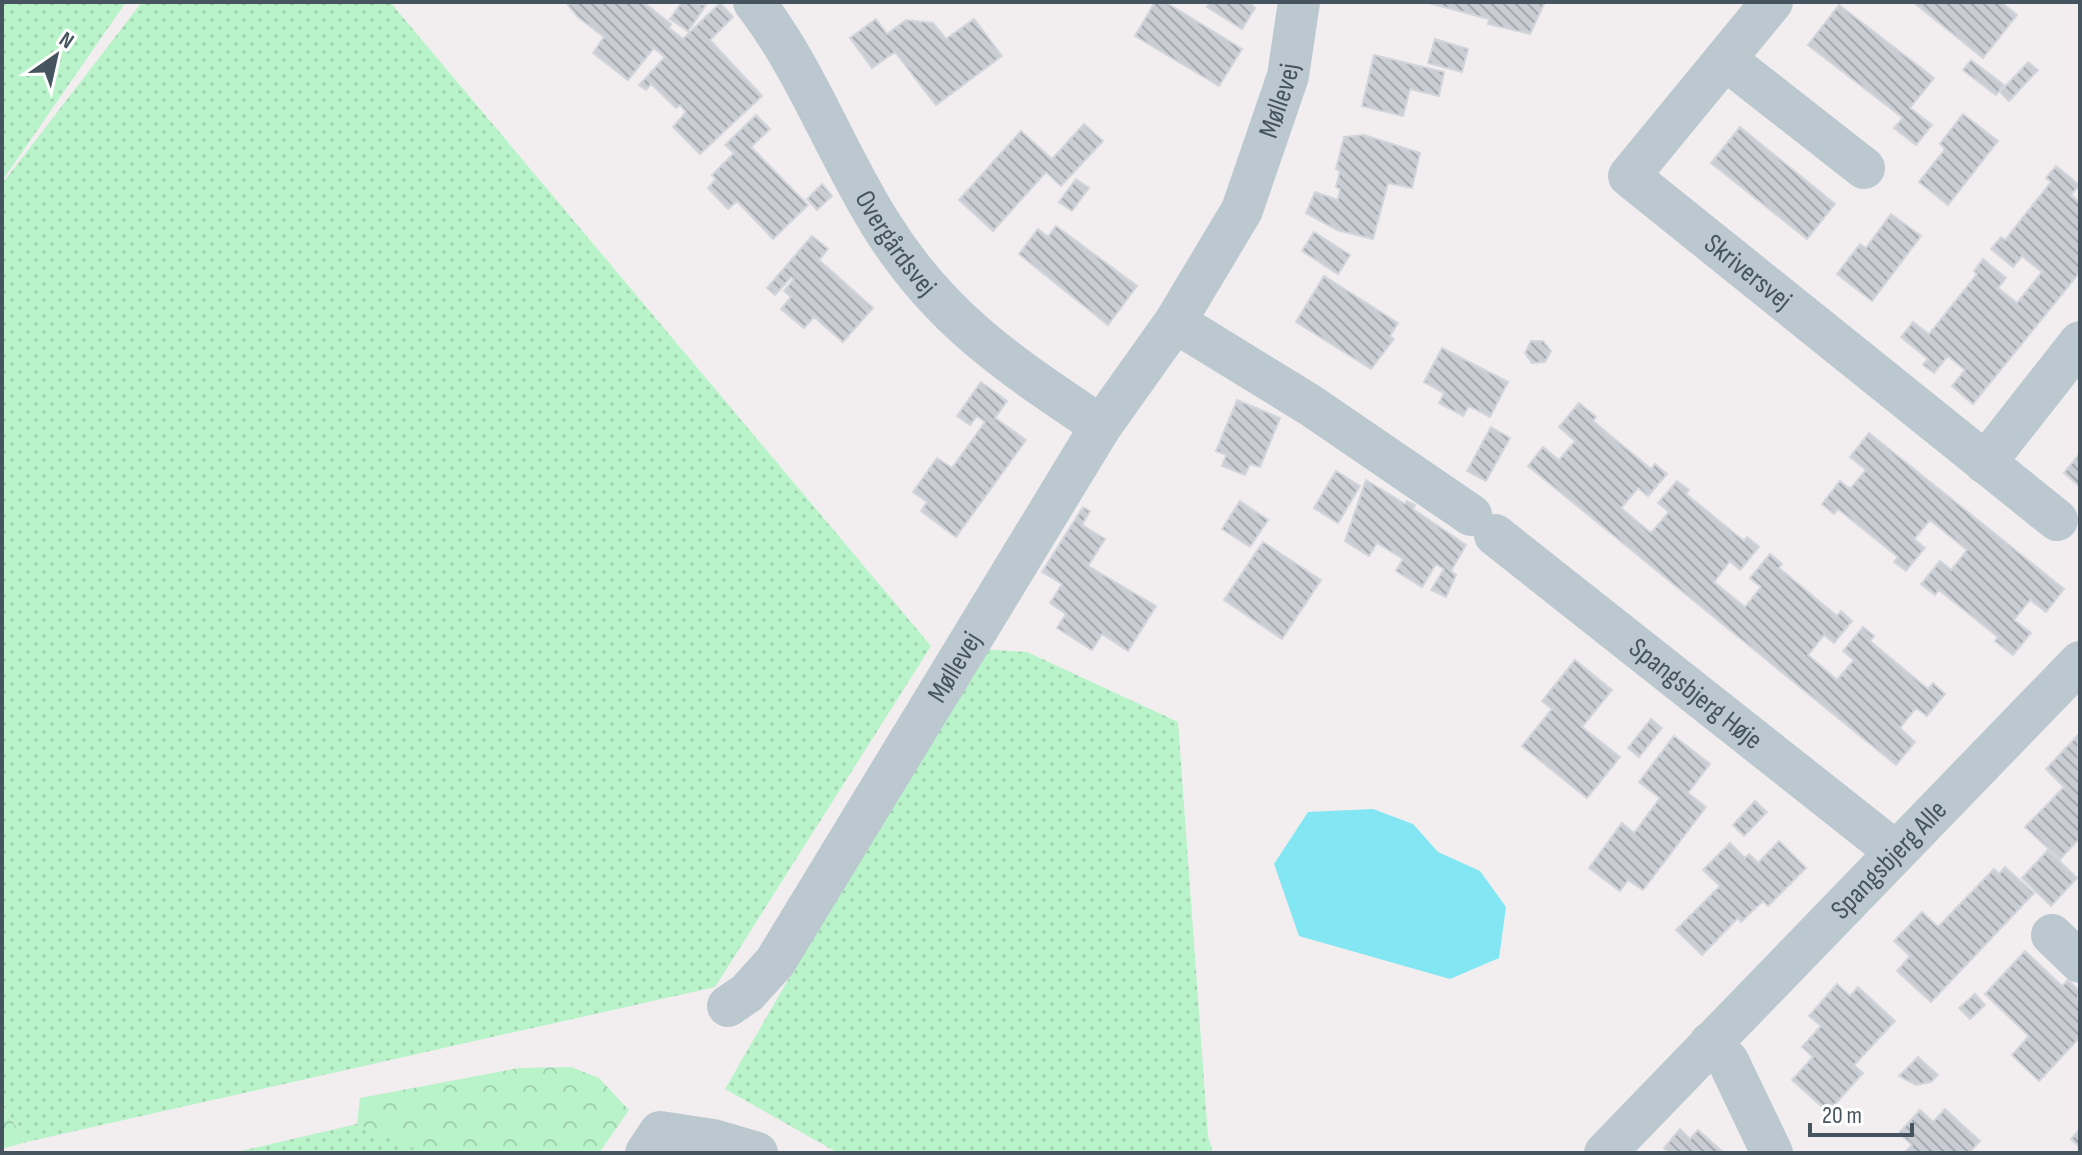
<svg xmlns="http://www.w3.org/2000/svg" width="2082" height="1155" font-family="'Sofia Sans Condensed',sans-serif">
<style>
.grass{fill:url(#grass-dots)}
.forest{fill:url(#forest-crowns)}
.water{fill:#83e6f3}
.building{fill:url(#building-back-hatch);stroke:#d2d5db;stroke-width:2}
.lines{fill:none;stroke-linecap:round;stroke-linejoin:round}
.minor{stroke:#bbc8cf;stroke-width:42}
.labels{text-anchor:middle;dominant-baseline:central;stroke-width:8;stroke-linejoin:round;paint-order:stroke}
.street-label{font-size:28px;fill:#45545e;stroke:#fff}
</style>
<defs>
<pattern id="grass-dots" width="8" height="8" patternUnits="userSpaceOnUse" patternTransform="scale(2)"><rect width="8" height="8" fill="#b9f3ca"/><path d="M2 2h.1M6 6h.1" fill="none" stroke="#a0d2b0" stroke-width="1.8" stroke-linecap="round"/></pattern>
<pattern id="forest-crowns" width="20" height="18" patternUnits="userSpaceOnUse" patternTransform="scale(2)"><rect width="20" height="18" fill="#b9f3ca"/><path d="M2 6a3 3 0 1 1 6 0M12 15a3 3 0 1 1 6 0" fill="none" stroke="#a0d2b0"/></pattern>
<pattern id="building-back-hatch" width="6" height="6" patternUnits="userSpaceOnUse" patternTransform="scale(2)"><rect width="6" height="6" fill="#caced4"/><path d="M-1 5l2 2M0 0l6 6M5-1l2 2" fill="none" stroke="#a6aaaf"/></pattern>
</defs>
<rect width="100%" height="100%" fill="#f2eeef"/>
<path class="grass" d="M 2,2 L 126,2 L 2,181 Z
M 142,2 L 390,2 L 931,646 L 715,987 L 26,1142 L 2,1104 L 2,184 Z
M 979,649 L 1027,652 L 1178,722 L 1208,1137 L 1213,1153 L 838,1153 L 725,1089 Z
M 357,1124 L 430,1153 L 233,1153 Z"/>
<path class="forest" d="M 571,1067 L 599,1078 L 629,1110 L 599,1153 L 425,1153 L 357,1124 L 360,1098 L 519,1068 Z
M 2,1105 L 26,1142 L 2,1149 Z"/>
<path class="water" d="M 1373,809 L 1413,824 L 1438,852 L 1480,871 L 1506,907 L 1499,958 L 1450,979 L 1299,936 L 1274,864 L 1308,812 Z"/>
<path class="building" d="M 571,2 L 643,2 L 671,24 L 669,28 L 683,39 L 720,3 L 733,17 L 710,40 L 762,96 L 700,154 L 673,127 L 686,112 L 680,105 L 676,108 L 651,84 L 646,90 L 639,85 L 665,57 L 654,48 L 628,80 L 593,53 L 604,37 L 578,17 L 568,5 Z
M 682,2 L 706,5 L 688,31 L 670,19 Z
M 1155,2 L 1165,2 L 1242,49 L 1219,86 L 1135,36 Z
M 1210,2 L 1249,2 L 1255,8 L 1242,29 L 1207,7 Z
M 1425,2 L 1545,2 L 1530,34 L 1488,24 L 1489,19 Z
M 1913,2 L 2001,2 L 2017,15 L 1983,58 Z
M 1839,5 L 1934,78 L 1910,108 L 1932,125 L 1916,145 L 1894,128 L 1903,118 L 1808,45 Z
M 876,19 L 887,34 L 906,20 L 933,23 L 946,39 L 974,19 L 1002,56 L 936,105 L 895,52 L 872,68 L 850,38 Z
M 1435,39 L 1468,49 L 1462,72 L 1428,63 Z
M 1374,55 L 1444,72 L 1439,96 L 1410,89 L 1403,116 L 1362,106 Z
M 1971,60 L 2004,85 L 1996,95 L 1963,70 Z
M 2028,62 L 2038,70 L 2009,101 L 2000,92 Z
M 1963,114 L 1998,141 L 1948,205 L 1919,182 L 1945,149 L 1940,144 Z
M 756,115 L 770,129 L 751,147 L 808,205 L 773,239 L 737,201 L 728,209 L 708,188 L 716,179 L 712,175 L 734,153 L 725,145 Z
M 1084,124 L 1103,141 L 1061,186 L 1046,172 L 993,231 L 959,200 L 1021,131 L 1052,159 Z
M 1740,127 L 1835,204 L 1807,239 L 1711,163 Z
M 1364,135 L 1420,153 L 1412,188 L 1388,183 L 1373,239 L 1337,230 L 1306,213 L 1315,192 L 1338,200 L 1340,189 L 1336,187 L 1340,171 L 1336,169 L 1344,137 Z
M 2056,166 L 2079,185 L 2071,195 L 2080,203 L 2080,272 L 1973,404 L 1952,386 L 1965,370 L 1948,356 L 1934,373 L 1923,365 L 1928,359 L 1901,337 L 1913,322 L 1929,334 L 1977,274 L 1974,271 L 1983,259 L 2006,278 L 1998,288 L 2017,303 L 2042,272 L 2022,256 L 2013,267 L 1991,249 L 2001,237 L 2005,240 L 2051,182 L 2046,178 Z
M 1076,179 L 1089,188 L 1072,211 L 1059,202 Z
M 822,184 L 832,196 L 817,210 L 807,199 Z
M 1891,214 L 1921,236 L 1872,301 L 1837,274 L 1860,244 L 1866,248 Z
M 1056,226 L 1137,286 L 1108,325 L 1019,254 L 1038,229 L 1048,237 Z
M 1314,232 L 1350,255 L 1338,274 L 1302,251 Z
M 812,236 L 828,249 L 819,260 L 873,308 L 843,342 L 814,317 L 804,328 L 781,309 L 791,297 L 784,291 L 794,279 L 791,277 L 775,295 L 767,288 Z
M 1324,276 L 1398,323 L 1390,336 L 1394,339 L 1371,369 L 1296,322 Z
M 1531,341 L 1543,341 L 1551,351 L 1545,362 L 1532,363 L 1525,353 Z
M 1442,348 L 1508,382 L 1490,417 L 1469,406 L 1463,416 L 1439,403 L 1444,393 L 1424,382 Z
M 981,382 L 1007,401 L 995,418 L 1026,440 L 956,537 L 921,511 L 927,502 L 913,492 L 937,458 L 952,468 L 985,422 L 977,416 L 970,425 L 957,416 Z
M 1237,400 L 1280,418 L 1260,467 L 1250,464 L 1245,475 L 1222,466 L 1226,455 L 1216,451 Z
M 1579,403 L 1596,417 L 1593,421 L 1651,469 L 1655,464 L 1667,474 L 1648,496 L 1638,488 L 1621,508 L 1651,533 L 1669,512 L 1658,503 L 1677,481 L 1689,490 L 1686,494 L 1744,541 L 1747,537 L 1759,547 L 1740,570 L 1730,561 L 1714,582 L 1745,607 L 1761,587 L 1750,578 L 1770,554 L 1782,564 L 1779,568 L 1837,616 L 1841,611 L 1852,621 L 1834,643 L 1824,635 L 1808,655 L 1837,680 L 1854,660 L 1843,651 L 1863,627 L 1874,636 L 1870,641 L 1928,689 L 1933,683 L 1945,694 L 1927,716 L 1916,708 L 1900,728 L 1915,742 L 1896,765 L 1528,466 L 1543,447 L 1559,460 L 1575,441 L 1559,427 Z
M 1491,427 L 1510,438 L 1486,481 L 1467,471 Z
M 1869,433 L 2064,589 L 2046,612 L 2030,600 L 2014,620 L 2031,633 L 2013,655 L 1995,641 L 1998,637 L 1939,590 L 1935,595 L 1921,584 L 1940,561 L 1951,570 L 1967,550 L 1930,520 L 1914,539 L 1925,548 L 1906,571 L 1894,562 L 1898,557 L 1838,509 L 1834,514 L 1822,504 L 1840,481 L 1850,489 L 1866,470 L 1850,457 Z
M 2080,453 L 2080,487 L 2064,473 Z
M 1336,471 L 1360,486 L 1338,523 L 1314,508 Z
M 1366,480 L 1405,504 L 1407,501 L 1415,505 L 1413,509 L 1466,545 L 1451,571 L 1456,575 L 1446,597 L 1431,590 L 1444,569 L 1436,564 L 1422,587 L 1396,571 L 1403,559 L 1377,543 L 1369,556 L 1345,541 Z
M 1240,501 L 1268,520 L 1250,547 L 1222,529 Z
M 1083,507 L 1090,511 L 1082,525 L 1105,539 L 1088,566 L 1156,606 L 1128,651 L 1102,634 L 1092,650 L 1057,628 L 1066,614 L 1050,603 L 1062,584 L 1042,572 Z
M 1263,542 L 1321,580 L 1282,639 L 1224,600 Z
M 1575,660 L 1612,690 L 1582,727 L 1620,757 L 1587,798 L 1522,746 L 1552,709 L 1542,701 Z
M 1651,719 L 1662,728 L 1639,757 L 1628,748 Z
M 2078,735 L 2080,838 L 2060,859 L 2025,827 L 2064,787 L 2046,769 Z
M 1674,736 L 1710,764 L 1688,793 L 1706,807 L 1643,890 L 1628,880 L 1620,891 L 1589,868 L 1622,823 L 1634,833 L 1660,798 L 1639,782 Z
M 1755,801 L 1767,812 L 1744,836 L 1733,825 Z
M 1779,841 L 1806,868 L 1768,906 L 1763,901 L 1741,922 L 1738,918 L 1702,955 L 1676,930 L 1720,886 L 1703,870 L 1730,843 L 1745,858 L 1749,854 L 1758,863 Z
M 2048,850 L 2077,878 L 2051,906 L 2022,878 Z
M 2005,867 L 2034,893 L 1931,1002 L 1897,971 L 1910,956 L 1894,941 L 1922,912 L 1938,927 L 1994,869 L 1999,874 Z
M 2025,951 L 2062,986 L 2068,980 L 2080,992 L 2077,1000 L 2080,1003 L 2080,1037 L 2039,1081 L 2012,1055 L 2029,1036 L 1985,994 Z
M 1837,984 L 1850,996 L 1858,987 L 1895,1021 L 1854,1065 L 1863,1073 L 1828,1112 L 1792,1080 L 1813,1057 L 1802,1047 L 1821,1026 L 1809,1016 Z
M 1975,994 L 1985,1005 L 1970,1019 L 1959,1008 Z
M 1918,1057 L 1938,1075 L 1931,1082 L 1916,1085 L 1899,1076 Z
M 1945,1109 L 1980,1141 L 1969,1153 L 1904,1153 L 1912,1145 L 1899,1133 L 1920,1110 L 1933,1122 Z
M 1680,1129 L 1690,1139 L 1698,1130 L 1724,1153 L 1669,1153 L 1664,1148 Z
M 2080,1129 L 2080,1148 L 2071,1139 Z"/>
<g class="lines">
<g class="minor">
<path id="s1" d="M 754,2 C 806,69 835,151 880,223 C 939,319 1010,365 1101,426"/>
<path id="s2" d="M 1772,2 L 1629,176 L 2057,520"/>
<path d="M 1726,60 L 1864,168"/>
<path d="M 1175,322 L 1310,405 L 1471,515"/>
<path d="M 1985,463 L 2080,342"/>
<path id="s3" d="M 1495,535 L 1896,852"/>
<path d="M 2052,935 L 2080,962"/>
<path id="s4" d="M 728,1006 L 747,993 L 775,962 L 1101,426 L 1175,322 L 1242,210 L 1288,76 L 1299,2"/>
<path d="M 1710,1043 L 1728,1061 L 1772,1153"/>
<path d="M 646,1153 L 660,1132 L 713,1140 L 757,1153"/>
<path id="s5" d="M 1605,1153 L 2080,662"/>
</g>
</g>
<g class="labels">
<g class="street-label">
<text stroke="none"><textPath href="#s4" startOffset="1066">Møllevej</textPath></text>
<text stroke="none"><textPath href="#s1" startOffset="280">Overgårdsvej</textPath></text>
<text stroke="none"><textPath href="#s2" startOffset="378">Skriversvej</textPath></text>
<text stroke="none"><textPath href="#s4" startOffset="410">Møllevej</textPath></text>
<text stroke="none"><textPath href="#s3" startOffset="256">Spangsbjerg Høje</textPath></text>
<text stroke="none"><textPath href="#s5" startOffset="408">Spangsbjerg Alle</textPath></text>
</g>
</g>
<rect width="2082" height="1155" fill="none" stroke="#45545e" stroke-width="8"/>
<g transform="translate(56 56) rotate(34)" stroke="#ffffff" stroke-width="6" paint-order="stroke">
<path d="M0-6L14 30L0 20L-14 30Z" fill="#45545e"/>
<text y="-12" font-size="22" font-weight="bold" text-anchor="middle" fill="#45545e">N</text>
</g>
<path d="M1810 1123v12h102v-12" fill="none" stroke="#45545e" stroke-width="4"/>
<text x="1822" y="1123" font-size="24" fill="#45545e" stroke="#ffffff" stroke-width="6" paint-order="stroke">20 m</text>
</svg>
